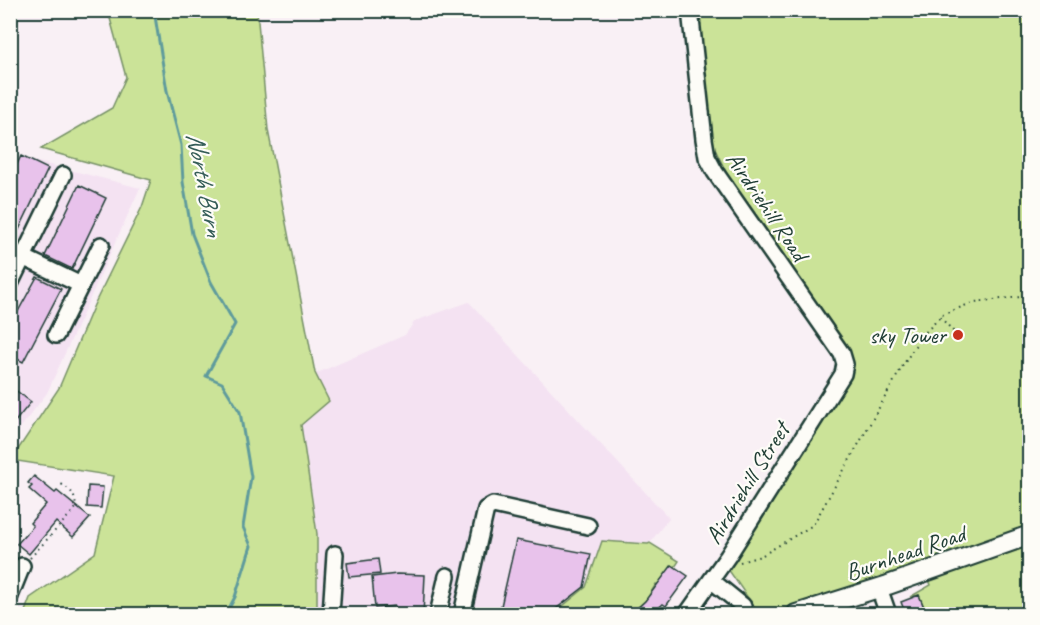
<svg xmlns="http://www.w3.org/2000/svg" width="1040" height="625" font-family="Caveat,sans-serif">
<style>
.built{fill:#f4e2f2}
.green{fill:#cbe398;stroke:#759066;stroke-width:1.5}
.lines{fill:none;stroke-linecap:round;stroke-linejoin:round}
.stream{stroke:#5f9b9c;stroke-width:3}
.building{fill:#e8c2eb;stroke:#1f3d34;stroke-width:1.5}
.minor-casing{stroke:#1f3d34;stroke-width:20}
.major-casing{stroke:#1f3d34;stroke-width:22}
.path{stroke:#1f3d34;stroke-width:2;stroke-dasharray:1.5 4.5;stroke-linecap:butt}
.minor{stroke:#fdfcf7;stroke-width:15}
.major{stroke:#fdfcf7;stroke-width:18}
.poi-dot{fill:#c8321e;stroke:#fdfcf7;stroke-width:2}
.labels{text-anchor:middle;dominant-baseline:central;stroke-width:4.5;stroke-linejoin:round;paint-order:stroke}
.street-label{font-size:24px;fill:#1f3d34;stroke:#fdfcf7}
.poi-label{font-size:24px;fill:#1f3d34;stroke:#fdfcf7;text-anchor:end}
.water-label{font-size:26px;font-style:italic;fill:#345c57;stroke:#fdfcf7}
</style>
<rect width="100%" height="100%" fill="#f9f0f5"/>
<filter id="ink" filterUnits="userSpaceOnUse"><feTurbulence type="fractalNoise" baseFrequency=".0167" numOctaves="2"/><feDisplacementMap in="SourceGraphic" scale="12" xChannelSelector="R" yChannelSelector="G"/><feConvolveMatrix kernelMatrix="1 2 1 2 8 2 1 2 1" color-interpolation-filters="sRGB"/></filter>
<g filter="url(#ink)">
<path class="built" d="M 11,155 L 140,188 L 47,393 L 11,440 Z
M 469,302 L 669,518 L 649,544 L 602,541 L 586,587 L 553,614 L 317,614 L 317,534 L 301,425 L 329,401 L 315,374 L 405,335 L 415,321 Z"/>
<path class="green" d="M 108,11 L 257,11 L 268,130 L 315,373 L 329,401 L 301,425 L 317,534 L 317,614 L 24,614 L 30,598 L 95,553 L 114,476 L 11,460 L 59,388 L 94,305 L 142,207 L 151,180 L 41,149 L 112,108 L 126,77 Z
M 697,11 L 1029,11 L 1029,528 L 844,593 L 762,614 L 759,614 L 728,569 L 851,368 L 850,352 L 838,338 L 732,184 L 713,145 L 707,122 Z
M 602,541 L 648,544 L 650,543 L 679,561 L 675,567 L 672,565 L 660,586 L 656,584 L 647,599 L 630,614 L 553,614 L 586,587 Z
M 1029,544 L 1029,614 L 927,614 L 919,595 L 910,597 L 931,585 L 929,580 Z"/>
<g class="lines">
<path class="stream" d="M 154,10 L 167,91 L 181,145 L 183,182 L 192,234 L 211,282 L 235,324 L 206,376 L 222,383 L 240,412 L 251,477 L 243,527 L 251,546 L 235,597 L 226,614"/>
</g>
<path class="building" d="M 21,156 L 48,169 L 13,242 L 10,241 L 10,179 Z
M 79,185 L 106,198 L 72,269 L 45,256 Z
M 37,277 L 61,289 L 23,362 L 10,355 L 10,326 Z
M 10,386 L 31,402 L 10,428 Z
M 34,476 L 55,493 L 57,491 L 90,518 L 73,537 L 56,522 L 29,554 L 17,544 L 33,526 L 30,523 L 46,504 L 29,489 L 32,486 L 28,483 Z
M 88,486 L 103,487 L 101,508 L 87,507 Z
M 516,540 L 591,554 L 584,587 L 548,615 L 499,615 Z
M 378,559 L 380,574 L 349,577 L 347,563 Z
M 672,565 L 688,576 L 666,606 L 663,604 L 651,615 L 630,615 L 645,601 Z
M 397,574 L 425,575 L 423,615 L 395,615 L 395,606 L 375,608 L 372,577 Z
M 919,595 L 927,615 L 906,615 L 901,602 Z"/>
<g class="lines">
<defs>
<path id="minor" d="M 10,251 L 81,285
M 10,284 L 63,175
M 56,335 L 101,245
M 711,580 L 743,606
M 879,588 L 888,614
M 10,596 L 22,566
M 331,614 L 335,554
M 438,614 L 447,576
M 462,614 L 486,509 L 493,505 L 588,526
M 687,614 L 728,556 L 843,374 L 845,364 L 842,354 L 715,172 L 707,157 L 704,139 L 690,10"/>
<path id="major" d="M 796,614 L 888,585 L 1030,535"/>
</defs>
<use href="#minor" class="minor-casing"/>
<use href="#major" class="major-casing"/>
<path class="path" d="M 940,317 L 954,332
M 30,558 L 76,508 C 75,495 72,490 61,484
M 740,562 L 761,556 L 813,525 L 902,367 L 920,338 L 942,315 L 974,302 L 1030,296"/>
<use href="#minor" class="minor"/>
<use href="#major" class="major"/>
</g>
</g>
<circle class="poi-dot" cx="958" cy="335" r="6"/>
<g class="labels">
<g class="street-label">
<text transform="translate(767 206) rotate(56)">Airdriehill Road</text>
<text transform="translate(747 483) rotate(-58)">Airdriehill Street</text>
<text transform="translate(905 553) rotate(-19)">Burnhead Road</text>
</g>
<g class="poi-label">
<text x="946" y="335">sky Tower</text>
</g>
<g class="water-label">
<text transform="translate(205 184) rotate(79)">North Burn</text>
</g>
</g>
<rect width="1040" height="625" fill="none" stroke="#fdfcf7" stroke-width="36"/>
<rect x="18" y="18" width="1004" height="589" fill="none" stroke="#1f3d34" stroke-width="2" filter="url(#ink)"/>
</svg>
